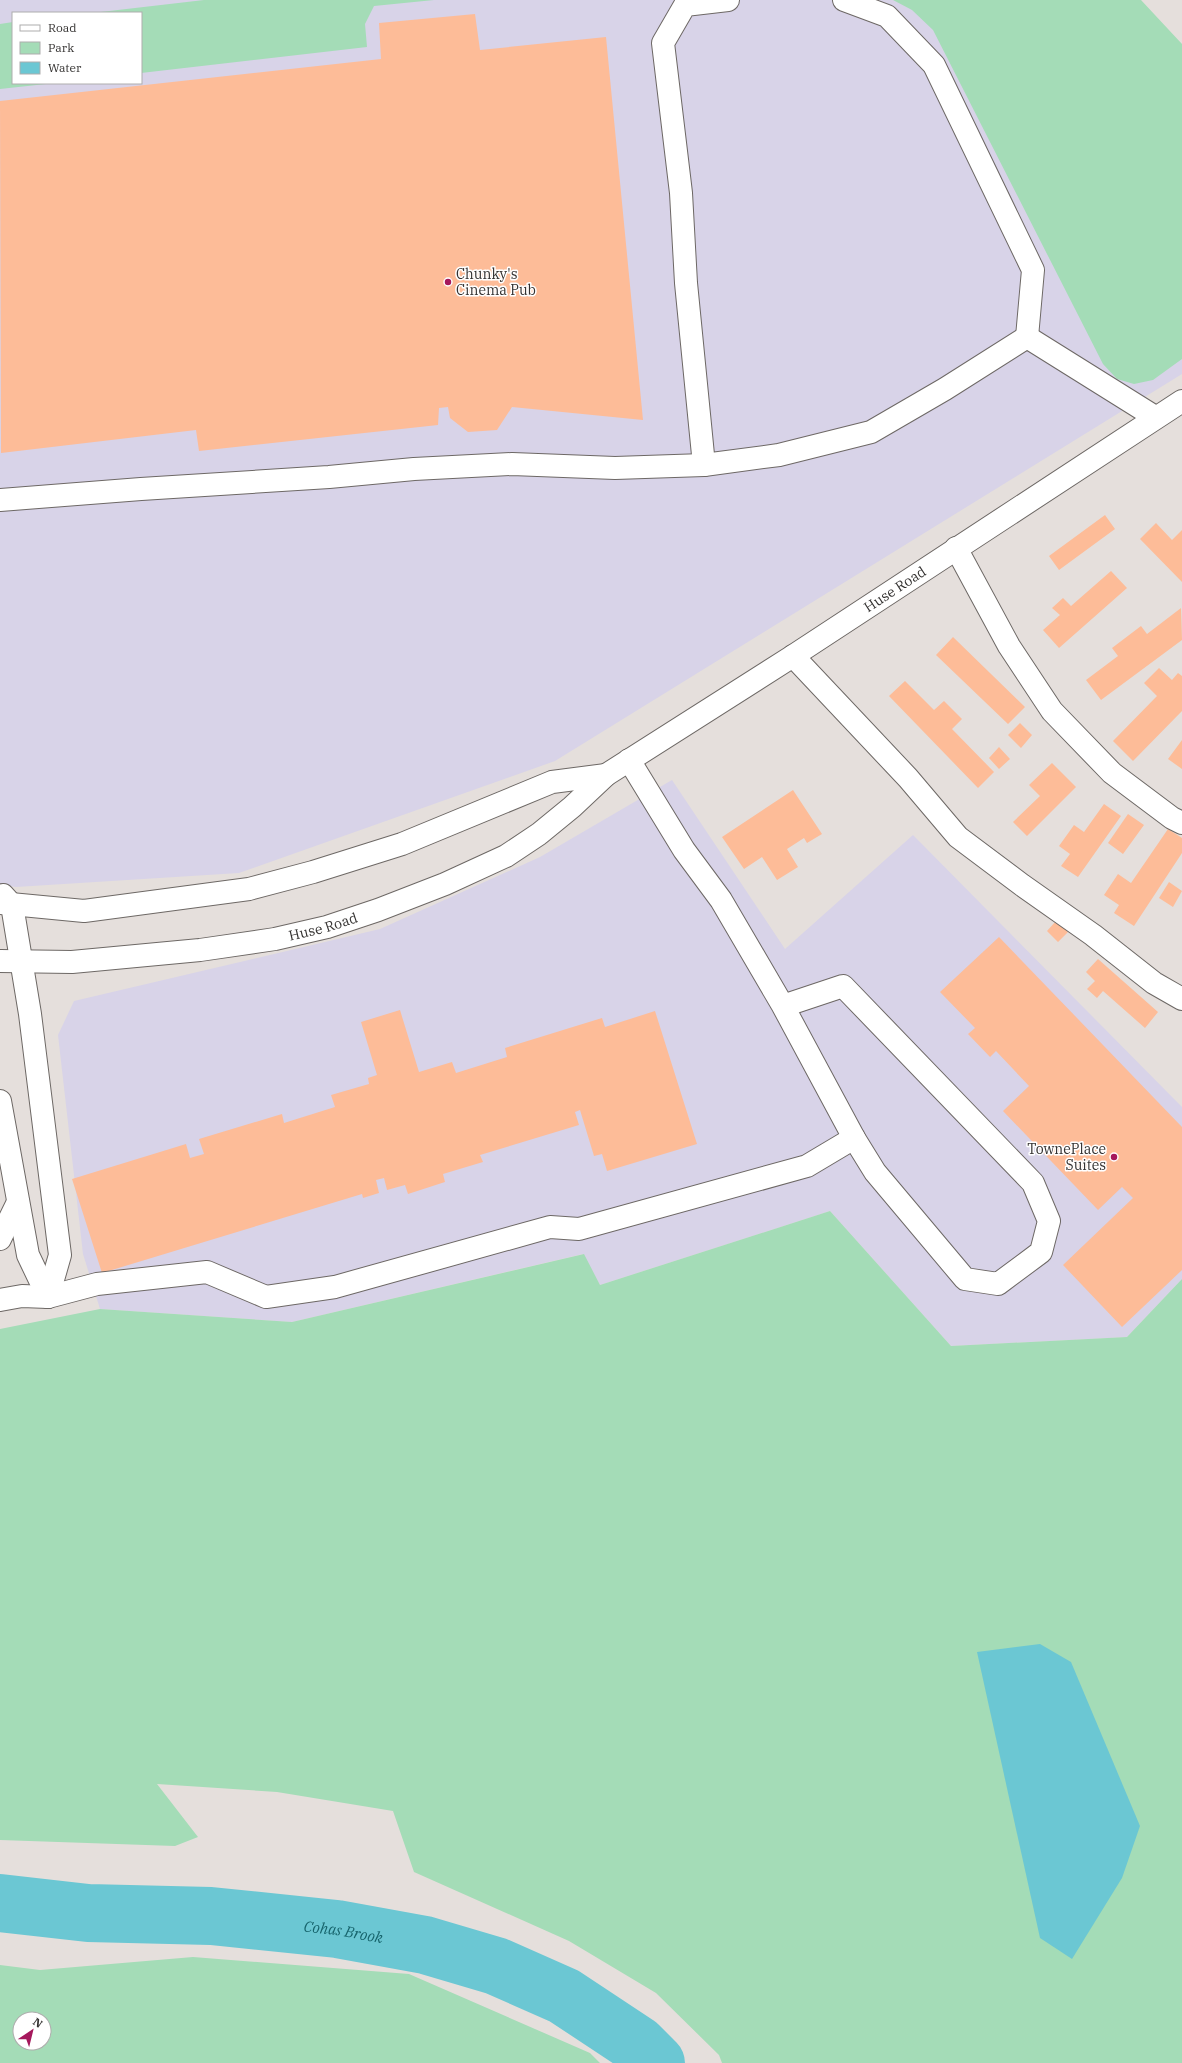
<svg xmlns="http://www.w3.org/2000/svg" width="1182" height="2063" font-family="'IBM Plex Serif',serif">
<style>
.commercial{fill:#d8d3e8;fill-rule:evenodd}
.green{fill:#a4dcb7;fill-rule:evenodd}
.water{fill:#6bc7d3}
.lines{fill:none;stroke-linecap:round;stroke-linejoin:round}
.river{stroke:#6bc7d3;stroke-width:58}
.building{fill:#fdbc98}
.minor-casing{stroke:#6d6865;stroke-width:24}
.minor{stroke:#fff;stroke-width:22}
.poi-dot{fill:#a5185c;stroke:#fff;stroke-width:1.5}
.labels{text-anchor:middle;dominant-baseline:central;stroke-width:3;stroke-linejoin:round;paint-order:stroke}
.poi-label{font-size:14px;fill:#343231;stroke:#fff;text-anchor:start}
.street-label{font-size:14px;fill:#343231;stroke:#fff}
.water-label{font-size:15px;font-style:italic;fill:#16636b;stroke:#fff}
</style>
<rect width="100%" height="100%" fill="#e5dfdc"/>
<path class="commercial" d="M 0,0 L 934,0 L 1182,184 L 1182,374 L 555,761 L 239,873 L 16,887 L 0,885 ZM 13,13 L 141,13 L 141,83 L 13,83 Z
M 672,780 L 785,949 L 913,835 L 1182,1107 L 1182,1279 L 1127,1337 L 951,1346 L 830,1211 L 600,1285 L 583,1254 L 292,1322 L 100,1309 L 83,1254 L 58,1035 L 74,1001 L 380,929 L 540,857 Z"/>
<path class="green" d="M 204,0 L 434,0 L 374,6 L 365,24 L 367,47 L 141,73 L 141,13 L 92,13 Z
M 893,0 L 1141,0 L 1182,44 L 1182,359 L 1153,380 L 1134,384 L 1117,379 L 1103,364 L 933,30 L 912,10 Z
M 13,22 L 13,83 L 55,83 L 0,89 L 0,24 Z
M 830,1211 L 951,1346 L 1127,1337 L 1182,1279 L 1182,2063 L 722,2063 L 719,2055 L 656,1993 L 569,1941 L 414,1872 L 393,1811 L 277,1792 L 157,1784 L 198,1837 L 175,1846 L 0,1840 L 0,1329 L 100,1309 L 292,1322 L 584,1254 L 600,1285 Z
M 193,1957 L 409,1974 L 590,2053 L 600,2063 L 0,2063 L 0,1965 L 40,1970 ZM 20,2019 L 44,2019 L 44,2043 L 20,2043 Z"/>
<path class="water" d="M 1040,1644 L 1071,1662 L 1140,1826 L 1122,1878 L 1072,1959 L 1040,1938 L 977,1652 Z"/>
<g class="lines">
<path class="river" id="s1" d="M 0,1903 L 88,1913 L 211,1916 L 337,1929 L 425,1945 L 496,1966 L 564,1996 L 638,2045 L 656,2063"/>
</g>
<path class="building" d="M 475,14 L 480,50 L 606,37 L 643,420 L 512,407 L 497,430 L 468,432 L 450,418 L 448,407 L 439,408 L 438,425 L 199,451 L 196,430 L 1,453 L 0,101 L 381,59 L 379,23 Z
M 1105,515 L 1115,529 L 1059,570 L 1049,556 Z
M 1156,523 L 1172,540 L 1182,530 L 1182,582 L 1140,539 Z
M 1111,571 L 1127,588 L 1059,648 L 1043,630 L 1060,615 L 1052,608 L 1063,598 L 1071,606 Z
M 1181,608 L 1182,640 L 1101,700 L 1086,680 L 1118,656 L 1112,648 L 1141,626 L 1147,634 Z
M 953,637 L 1025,707 L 1008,724 L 936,655 Z
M 1159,668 L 1172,680 L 1178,673 L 1182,676 L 1182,711 L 1133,761 L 1113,741 L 1157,696 L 1144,683 Z
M 905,681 L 934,710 L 944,701 L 962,719 L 952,729 L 994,772 L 978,788 L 889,696 Z
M 1020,723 L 1032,735 L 1021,748 L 1008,735 Z
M 1182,740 L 1182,769 L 1168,759 Z
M 999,747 L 1010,759 L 999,769 L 989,758 Z
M 1052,763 L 1076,787 L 1027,836 L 1013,822 L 1040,796 L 1029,785 Z
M 793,790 L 822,834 L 807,843 L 804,838 L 787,849 L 798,867 L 777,880 L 762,857 L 744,869 L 722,837 Z
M 1104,804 L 1121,816 L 1078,877 L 1061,866 L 1070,854 L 1059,846 L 1074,825 L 1084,832 Z
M 1128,814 L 1144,825 L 1123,854 L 1108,843 Z
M 1168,829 L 1182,838 L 1182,853 L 1134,926 L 1114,913 L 1119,905 L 1104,895 L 1118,874 L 1131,883 Z
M 1169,882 L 1182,891 L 1173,907 L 1159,898 Z
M 1056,921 L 1068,932 L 1058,942 L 1047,931 Z
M 999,937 L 1182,1127 L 1182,1270 L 1122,1327 L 1063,1265 L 1133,1198 L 1122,1187 L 1098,1210 L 1003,1111 L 1029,1086 L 996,1051 L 990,1057 L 968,1034 L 975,1028 L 940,992 Z
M 1098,959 L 1158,1012 L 1145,1028 L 1103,991 L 1097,998 L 1087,989 L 1095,981 L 1086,972 Z
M 400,1010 L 419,1072 L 452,1062 L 456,1073 L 507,1057 L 505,1048 L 602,1018 L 605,1027 L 655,1011 L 697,1144 L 607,1171 L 602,1154 L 594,1156 L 580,1110 L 575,1112 L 579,1125 L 480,1155 L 483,1162 L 443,1174 L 445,1182 L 408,1194 L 405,1185 L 387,1190 L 384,1178 L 376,1180 L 379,1193 L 363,1198 L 362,1194 L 102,1273 L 72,1179 L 186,1144 L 190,1158 L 204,1154 L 199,1139 L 282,1114 L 284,1123 L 335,1107 L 331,1095 L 369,1084 L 368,1078 L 377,1075 L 361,1022 Z"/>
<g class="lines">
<defs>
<g id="minor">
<path d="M 844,0 L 887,16 L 934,65 L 1033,270 L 1027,337"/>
<path d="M 704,465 L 686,283 L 681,193 L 663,43 L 685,5 L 728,0"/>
<path d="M 0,500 L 141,489 L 329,477 L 414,469 L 512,464 L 615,468 L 704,465 L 779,455 L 871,432 L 945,389 L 1027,337 L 1155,417"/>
<path d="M 956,548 L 1009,646 L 1052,711 L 1112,773 L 1172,818 L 1182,823"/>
<path d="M 793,656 L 908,778 L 958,837 L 1022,885 L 1093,935 L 1154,983 L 1182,999"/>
<path d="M 629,760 L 684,850 L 721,900 L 783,1006 L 854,1138 L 875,1172 L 965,1279 L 998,1284 L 1041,1252 L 1049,1221 L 1033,1183 L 843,986 L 783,1006"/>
<path d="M 3,895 L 12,905 L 30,1014 L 60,1255 L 48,1297"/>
<path d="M 0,903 L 84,911 L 249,889 L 313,872 L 402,844 L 552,782 L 606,775"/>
<path id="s2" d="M 0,961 L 72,962 L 200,950 L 275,939 L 327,927 L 378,910 L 445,884 L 506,856 L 539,834 L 572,807 L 606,775 L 793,656 L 1182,401"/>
<path d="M 0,1101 L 28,1255 L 48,1297"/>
<path d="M 0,1239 L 18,1202"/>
<path d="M 0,1300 L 22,1296 L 48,1297 L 97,1284 L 207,1272 L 266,1297 L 335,1287 L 550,1227 L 579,1229 L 807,1166 L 854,1138"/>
</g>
</defs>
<use href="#minor" class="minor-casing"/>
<use href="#minor" class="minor"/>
</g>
<g class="poi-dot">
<circle cx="448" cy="282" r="4"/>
<circle cx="1114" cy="1157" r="4"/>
</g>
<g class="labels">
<g class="poi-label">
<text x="456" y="274">Chunky's<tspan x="456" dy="16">Cinema Pub</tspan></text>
<text x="1106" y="1149" text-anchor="end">TownePlace<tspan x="1106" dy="16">Suites</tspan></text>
</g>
<g class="street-label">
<text stroke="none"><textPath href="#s2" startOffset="995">Huse Road</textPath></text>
<text stroke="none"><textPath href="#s2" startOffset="326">Huse Road</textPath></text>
</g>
<g class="water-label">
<text stroke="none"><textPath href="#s1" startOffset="345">Cohas Brook</textPath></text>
</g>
</g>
<rect x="12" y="12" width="130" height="72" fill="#ffffff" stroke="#aeadad"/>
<rect x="20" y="25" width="20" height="6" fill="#ffffff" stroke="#aeadad"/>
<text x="48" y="32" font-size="12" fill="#343231">Road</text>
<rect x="20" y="42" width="20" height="12" fill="#a4dcb7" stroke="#aeadad"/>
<text x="48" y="52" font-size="12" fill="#343231">Park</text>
<rect x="20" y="62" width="20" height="12" fill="#6bc7d3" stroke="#aeadad"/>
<text x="48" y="72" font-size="12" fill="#343231">Water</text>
<g transform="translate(32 2031) rotate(35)"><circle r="19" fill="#ffffff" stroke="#aeadad"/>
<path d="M0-3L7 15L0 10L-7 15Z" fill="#a5185c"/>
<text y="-6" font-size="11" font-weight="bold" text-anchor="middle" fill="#343231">N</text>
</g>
</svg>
